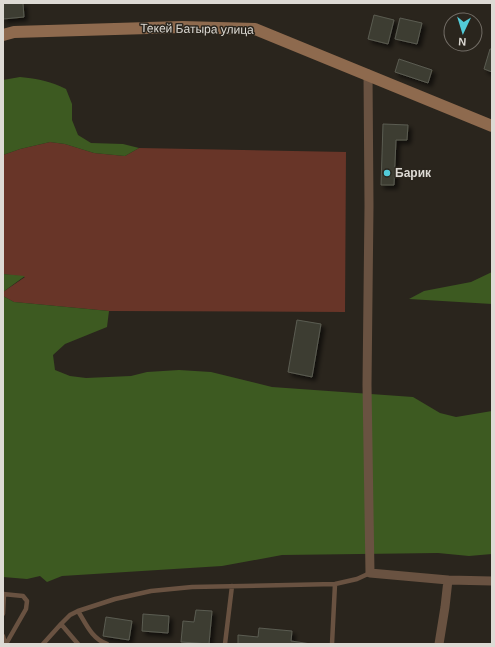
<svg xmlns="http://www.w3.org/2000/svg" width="495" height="647" font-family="Helvetica,sans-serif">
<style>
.green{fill:#683528}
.water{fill:#3d5a21}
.building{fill:#3c3d33;stroke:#5b5c51;filter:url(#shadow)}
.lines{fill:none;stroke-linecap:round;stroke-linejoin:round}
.lane{stroke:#695241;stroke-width:4.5}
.street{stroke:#695241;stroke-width:9}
.secondary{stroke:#8e6a4e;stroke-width:12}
.poi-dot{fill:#52cbd9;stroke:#2a251d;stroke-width:1.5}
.labels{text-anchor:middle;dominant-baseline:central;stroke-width:3;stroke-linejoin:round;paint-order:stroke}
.street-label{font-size:12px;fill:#dddad4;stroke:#2a251d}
.poi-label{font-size:12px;font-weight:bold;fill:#dddad4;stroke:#2a251d;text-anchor:start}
</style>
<defs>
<filter id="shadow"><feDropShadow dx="3.5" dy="3.5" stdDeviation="2" flood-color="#0009"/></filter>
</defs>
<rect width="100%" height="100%" fill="#2a251d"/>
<path class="green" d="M 50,142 L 65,144 L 94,153 L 125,156 L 139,148 L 346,152 L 345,312 L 109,311 L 14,302 L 3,296 L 3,292 L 25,277 L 3,274 L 3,155 L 20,149 Z"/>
<path class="water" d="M 20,77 C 38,79 50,81 66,89 L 72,104 L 72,120 L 78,135 L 91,143 L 123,144 L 139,148 L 125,156 L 94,153 L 65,144 L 50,142 L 20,149 L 3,155 L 3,80 Z
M 492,272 L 492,304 L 409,299 L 424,291 L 471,282 Z
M 3,274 L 25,276 L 3,292 Z
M 3,296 L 14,302 L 109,311 L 107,327 L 65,344 L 53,355 L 55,370 L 70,376 L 86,378 L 131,376 L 147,372 L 179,370 L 211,372 L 272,387 L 413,397 L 440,413 L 456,417 L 492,411 L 492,554 L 469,556 L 438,553 L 282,555 L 222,566 L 62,576 L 47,582 L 40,576 L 27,579 L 3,577 Z"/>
<path class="building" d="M 3,3 L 23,3 L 24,17 L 3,19 Z
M 374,15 L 394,20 L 388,44 L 368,39 Z
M 400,18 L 422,23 L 417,44 L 395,39 Z
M 490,49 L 492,49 L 492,72 L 484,69 Z
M 399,59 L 432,70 L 428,83 L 395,72 Z
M 383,124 L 408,125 L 407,140 L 396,140 L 394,185 L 381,185 Z
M 297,320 L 321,324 L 312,377 L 288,372 Z
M 196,610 L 212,611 L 209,644 L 181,642 L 183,621 L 194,622 Z
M 143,614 L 169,616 L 168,633 L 142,631 Z
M 106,617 L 132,621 L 129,640 L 103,636 Z
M 259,628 L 292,631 L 291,641 L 311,644 L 238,644 L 238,635 L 258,637 Z"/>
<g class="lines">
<path class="lane" d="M 3,594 L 23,596 L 27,601 L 26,609 L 6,644
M 3,614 L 4,594
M 61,624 L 70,615 L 78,611
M 3,636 L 5,644
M 43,644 L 61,624 L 78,644
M 107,644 C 92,639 86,624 78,611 L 115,599 L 151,591 L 192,587 L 335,584 L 357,579 L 370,573
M 225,644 L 232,586
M 332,644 L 335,584"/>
<path class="street" d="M 368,74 L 369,206 L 367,385 L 370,573 L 448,580 L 492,581
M 439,644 L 445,607 L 448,580"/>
<path class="secondary" d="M 3,35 L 14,32 L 182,27 L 255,29 L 492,126"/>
</g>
<circle class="poi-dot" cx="387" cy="173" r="4"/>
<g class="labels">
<g class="street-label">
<text transform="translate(197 29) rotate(1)">Текей Батыра улица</text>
</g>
<g class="poi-label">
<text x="395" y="173">Барик</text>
</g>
</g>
<rect width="495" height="647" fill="none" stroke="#dddad4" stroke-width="8"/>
<g transform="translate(463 32) rotate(184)"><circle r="19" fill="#2a251d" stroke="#726d66"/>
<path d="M0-3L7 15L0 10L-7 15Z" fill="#52cbd9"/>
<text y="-6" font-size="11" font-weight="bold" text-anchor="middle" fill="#dddad4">N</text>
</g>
</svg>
